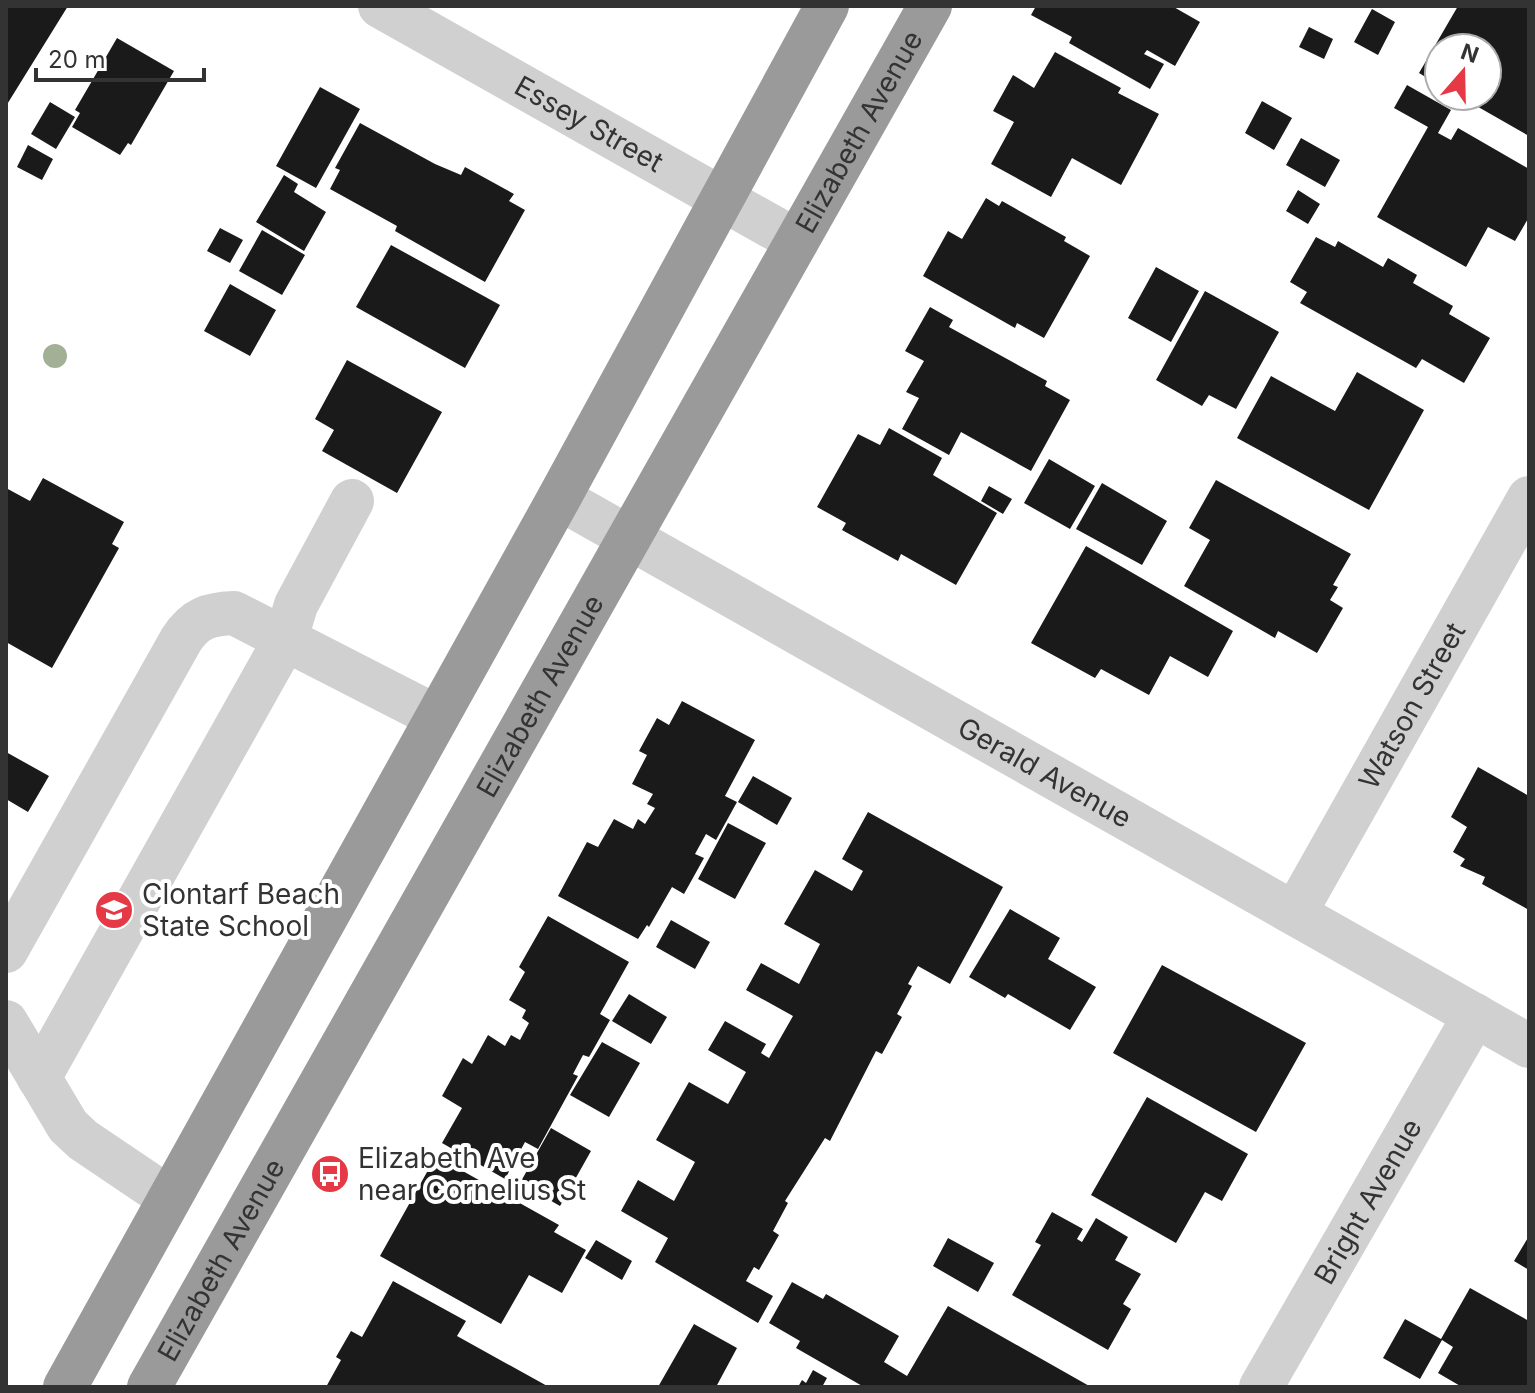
<svg xmlns="http://www.w3.org/2000/svg" width="1535" height="1393" font-family="Inter,sans-serif">
<style>
.building{fill:#1a1a1a}
.lines{fill:none;stroke-linecap:round;stroke-linejoin:round}
.minor{stroke:#d0d0d0;stroke-width:44}
.highway{stroke:#9a9a9a;stroke-width:44}
.tree{fill:#a2b095}
.labels{text-anchor:middle;dominant-baseline:central;stroke-width:8;stroke-linejoin:round;paint-order:stroke}
.street-label{font-size:28px;fill:#333;stroke:#fff}
.poi-label{font-size:28px;fill:#333;stroke:#fff;text-anchor:start}
</style>
<rect width="100%" height="100%" fill="#fff"/>
<path class="building" d="M 6,6 L 68,6 L 6,106 Z
M 1036,6 L 1172,6 L 1200,22 L 1175,66 L 1147,50 L 1144,54 L 1164,64 L 1150,89 L 1069,43 L 1072,37 L 1031,15 Z
M 1458,6 L 1529,6 L 1529,136 L 1459,96 L 1487,96 L 1487,48 L 1439,48 L 1439,85 L 1419,73 Z
M 1372,9 L 1395,22 L 1378,55 L 1354,42 Z
M 1309,27 L 1333,39 L 1324,59 L 1299,47 Z
M 117,38 L 174,71 L 131,145 L 128,143 L 120,155 L 72,127 L 80,113 L 75,110 Z
M 1055,52 L 1121,88 L 1118,93 L 1159,114 L 1121,185 L 1072,158 L 1051,197 L 991,164 L 1014,122 L 993,111 L 1013,75 L 1034,88 Z
M 1407,85 L 1451,110 L 1438,133 L 1451,140 L 1458,128 L 1529,169 L 1529,217 L 1515,241 L 1488,227 L 1466,267 L 1377,217 L 1428,127 L 1394,108 Z
M 320,87 L 360,109 L 316,188 L 276,166 Z
M 1262,101 L 1292,118 L 1274,150 L 1245,133 Z
M 50,102 L 75,117 L 56,149 L 31,134 Z
M 360,123 L 435,164 L 461,175 L 465,167 L 514,194 L 509,201 L 525,210 L 485,282 L 395,231 L 397,226 L 330,189 L 340,170 L 335,168 Z
M 1301,138 L 1340,160 L 1325,187 L 1286,165 Z
M 28,145 L 53,159 L 42,180 L 17,167 Z
M 284,175 L 298,184 L 294,192 L 326,212 L 304,251 L 256,222 Z
M 1298,190 L 1320,204 L 1308,224 L 1286,211 Z
M 986,198 L 999,206 L 1002,201 L 1066,237 L 1064,241 L 1090,256 L 1044,338 L 1017,323 L 1015,328 L 923,276 L 948,231 L 962,239 Z
M 220,228 L 243,240 L 230,263 L 207,251 Z
M 262,230 L 305,255 L 282,295 L 239,271 Z
M 1316,237 L 1335,247 L 1338,241 L 1383,267 L 1388,258 L 1417,275 L 1413,283 L 1453,306 L 1449,314 L 1490,338 L 1464,383 L 1422,359 L 1416,368 L 1300,303 L 1307,292 L 1290,282 Z
M 391,245 L 500,305 L 465,368 L 356,307 Z
M 1156,267 L 1199,291 L 1171,342 L 1128,318 Z
M 230,284 L 276,310 L 250,356 L 204,331 Z
M 1205,291 L 1279,332 L 1236,409 L 1209,395 L 1202,406 L 1156,380 Z
M 930,307 L 953,320 L 949,327 L 1047,381 L 1045,386 L 1070,400 L 1031,471 L 961,432 L 949,455 L 902,429 L 919,398 L 906,392 L 924,361 L 905,351 Z
M 347,360 L 442,412 L 397,493 L 322,451 L 334,430 L 315,419 Z
M 1357,372 L 1424,410 L 1369,510 L 1237,438 L 1271,376 L 1335,411 Z
M 889,428 L 942,458 L 933,475 L 997,513 L 956,585 L 901,554 L 898,561 L 842,530 L 846,523 L 817,507 L 858,434 L 880,445 Z
M 1049,459 L 1095,486 L 1070,529 L 1024,503 Z
M 43,478 L 124,522 L 112,544 L 119,548 L 52,668 L 6,642 L 6,488 L 30,501 Z
M 1216,480 L 1351,554 L 1333,585 L 1338,587 L 1330,600 L 1343,608 L 1317,653 L 1278,631 L 1275,638 L 1184,586 L 1210,540 L 1189,528 Z
M 1102,483 L 1167,521 L 1142,565 L 1076,529 Z
M 989,486 L 1012,499 L 1003,514 L 981,501 Z
M 1086,546 L 1233,631 L 1208,677 L 1170,656 L 1149,695 L 1101,669 L 1095,678 L 1031,643 Z
M 682,701 L 755,740 L 725,796 L 737,802 L 716,840 L 706,834 L 695,854 L 704,858 L 684,894 L 672,887 L 649,927 L 647,925 L 638,939 L 558,896 L 587,842 L 598,847 L 614,819 L 633,829 L 638,819 L 645,824 L 655,808 L 647,804 L 653,794 L 632,784 L 647,755 L 639,751 L 657,718 L 669,725 Z
M 6,752 L 49,776 L 28,812 L 6,799 Z
M 1478,767 L 1529,796 L 1529,910 L 1482,884 L 1485,877 L 1460,866 L 1465,859 L 1453,852 L 1467,827 L 1451,817 Z
M 753,776 L 792,798 L 777,825 L 738,802 Z
M 868,812 L 1003,887 L 950,984 L 918,966 L 908,984 L 912,986 L 897,1014 L 902,1017 L 882,1054 L 876,1051 L 830,1141 L 825,1138 L 785,1201 L 788,1203 L 773,1231 L 779,1235 L 759,1270 L 754,1267 L 746,1281 L 773,1296 L 758,1323 L 655,1262 L 668,1238 L 621,1211 L 638,1180 L 674,1201 L 695,1162 L 656,1140 L 689,1082 L 728,1104 L 746,1072 L 708,1050 L 725,1021 L 766,1044 L 761,1053 L 769,1058 L 793,1016 L 746,990 L 761,963 L 799,984 L 820,944 L 784,924 L 815,870 L 852,891 L 863,871 L 842,859 Z
M 728,823 L 766,843 L 735,899 L 698,879 Z
M 1010,909 L 1060,938 L 1048,959 L 1096,987 L 1070,1030 L 1008,994 L 1005,998 L 969,977 Z
M 548,916 L 629,962 L 600,1014 L 610,1020 L 589,1057 L 583,1055 L 573,1074 L 578,1076 L 538,1149 L 525,1142 L 505,1179 L 442,1143 L 462,1108 L 442,1096 L 463,1058 L 472,1064 L 488,1035 L 505,1046 L 511,1035 L 520,1040 L 529,1023 L 522,1018 L 526,1010 L 509,1000 L 525,972 L 519,967 Z
M 671,920 L 710,942 L 695,969 L 656,947 Z
M 1162,965 L 1306,1043 L 1256,1132 L 1113,1053 Z
M 629,994 L 667,1017 L 651,1044 L 612,1021 Z
M 602,1042 L 640,1063 L 609,1117 L 570,1095 Z
M 1147,1097 L 1248,1154 L 1222,1201 L 1205,1192 L 1176,1243 L 1091,1195 Z
M 551,1128 L 591,1151 L 560,1206 L 520,1183 Z
M 436,1156 L 559,1225 L 554,1232 L 586,1250 L 562,1293 L 529,1275 L 501,1324 L 380,1256 Z
M 1052,1212 L 1083,1229 L 1077,1239 L 1082,1242 L 1096,1218 L 1128,1237 L 1115,1260 L 1141,1274 L 1123,1304 L 1131,1309 L 1108,1350 L 1012,1295 L 1041,1245 L 1035,1242 Z
M 1529,1236 L 1529,1270 L 1514,1261 Z
M 948,1238 L 994,1263 L 978,1292 L 933,1266 Z
M 596,1240 L 632,1261 L 622,1280 L 585,1258 Z
M 393,1281 L 466,1321 L 457,1336 L 549,1387 L 326,1387 L 341,1360 L 336,1357 L 351,1331 L 362,1337 Z
M 792,1282 L 823,1299 L 826,1294 L 899,1336 L 884,1362 L 907,1376 L 948,1306 L 1091,1387 L 864,1387 L 796,1348 L 800,1341 L 769,1323 Z
M 1470,1288 L 1529,1321 L 1529,1387 L 1462,1387 L 1438,1373 L 1453,1347 L 1442,1340 L 1420,1379 L 1383,1358 L 1405,1319 L 1441,1339 Z
M 694,1324 L 737,1348 L 716,1387 L 658,1387 Z
M 813,1370 L 827,1378 L 822,1387 L 798,1387 L 802,1380 L 806,1383 Z"/>
<g class="lines">
<g class="minor">
<path id="s1" d="M 380,6 L 797,241"/>
<path id="s2" d="M 559,498 L 1529,1046"/>
<path id="s3" d="M 1295,913 L 1529,498"/>
<path d="M 6,951 L 181,640 C 195,618 209,614 234,613 L 437,717"/>
<path d="M 6,1022 L 68,1126 L 83,1140 L 169,1198"/>
<path d="M 39,1078 L 286,638 L 296,605 L 352,501"/>
<path id="s4" d="M 1261,1387 L 1475,1015"/>
</g>
<g class="highway">
<path d="M 65,1387 L 559,498 L 827,6"/>
<path id="s5" d="M 149,1387 L 930,6"/>
</g>
</g>
<circle class="tree" cx="55" cy="356" r="12"/>
<defs>
<symbol id="school-disc" viewBox="-11 -11 22 22"><circle r="9.5" fill="#e63946" stroke="#fff"/><path d="M0-5L7-2L0 1L-7-2ZM-4 1L0 2.5L4 1V4Q0 6-4 4Z" fill="#fff"/></symbol>
<symbol id="bus-disc" viewBox="-11 -11 22 22"><circle r="9.5" fill="#e63946" stroke="#fff"/><path d="M-5-6H5V4H4V6H2V4H-2V6H-4V4H-5ZM-3.5-4V0h7V-4ZM-3.5 1.2v1.5H-2V1.2ZM2 1.2v1.5H3.5V1.2Z" fill="#fff"/></symbol>
</defs>
<g fill-rule="evenodd">
<use href="#school-disc" x="92" y="888" width="44" height="44"/>
<use href="#bus-disc" x="308" y="1152" width="44" height="44"/>
</g>
<g class="labels">
<g class="street-label">
<text stroke="none"><textPath href="#s1" startOffset="240">Essey Street</textPath></text>
<text stroke="none"><textPath href="#s5" startOffset="1442">Elizabeth Avenue</textPath></text>
<text stroke="none"><textPath href="#s5" startOffset="794">Elizabeth Avenue</textPath></text>
<text stroke="none"><textPath href="#s3" startOffset="238">Watson Street</textPath></text>
<text stroke="none"><textPath href="#s2" startOffset="558">Gerald Avenue</textPath></text>
<text stroke="none"><textPath href="#s4" startOffset="214">Bright Avenue</textPath></text>
<text stroke="none"><textPath href="#s5" startOffset="146">Elizabeth Avenue</textPath></text>
</g>
<g class="poi-label">
<text x="142" y="894">Clontarf Beach<tspan x="142" dy="32">State School</tspan></text>
<text x="358" y="1158">Elizabeth Ave<tspan x="358" dy="32">near Cornelius St</tspan></text>
</g>
</g>
<rect width="1535" height="1393" fill="none" stroke="#333333" stroke-width="16"/>
<g transform="translate(1463 72) rotate(20)"><circle r="38" fill="#ffffff" stroke="#adadad" stroke-width="2"/>
<path d="M0-6L14 30L0 20L-14 30Z" fill="#e63946"/>
<text y="-12" font-size="22" font-weight="bold" text-anchor="middle" fill="#333333">N</text>
</g>
<path d="M36 68v12h168v-12" fill="none" stroke="#333333" stroke-width="4"/>
<text x="48" y="68" font-size="24" fill="#333333" stroke="#ffffff" stroke-width="6" paint-order="stroke">20 m</text>
</svg>
